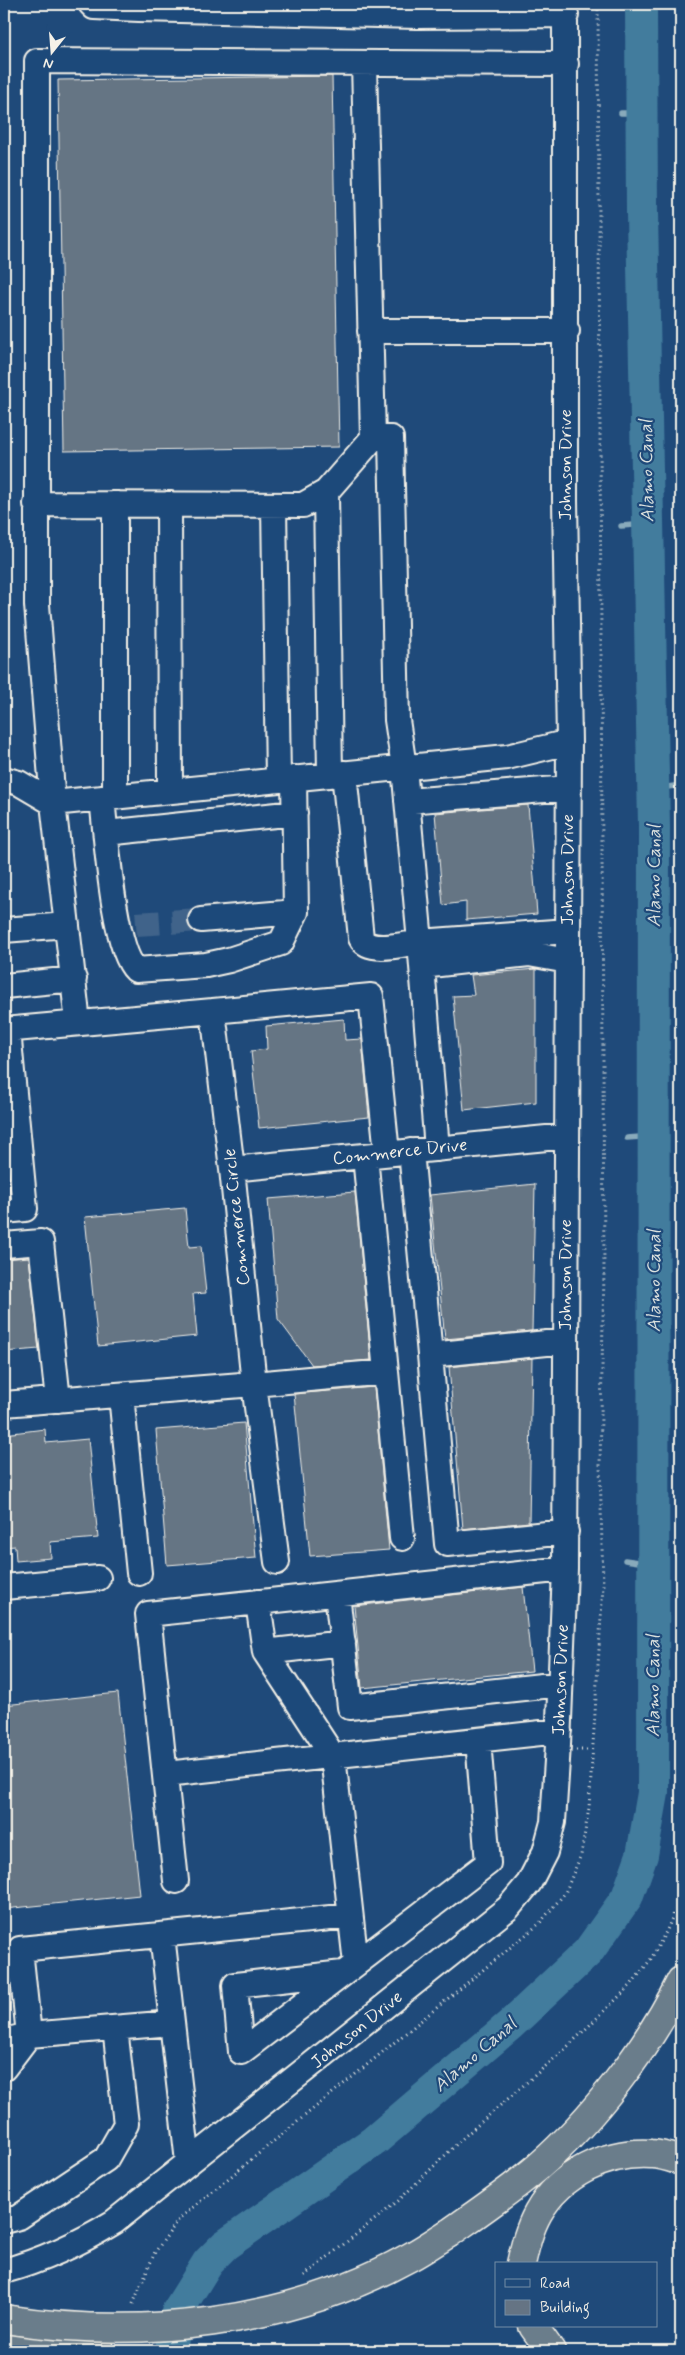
<svg xmlns="http://www.w3.org/2000/svg" width="685" height="2355" font-family="Mynerve,sans-serif">
<style>
.lines{fill:none;stroke-linecap:round;stroke-linejoin:round}
.stream{stroke:#89aabb;stroke-width:5.5}
.river{stroke:#427b9d;stroke-width:32}
.building{fill:#657484;stroke:#f4f1e8}
.minor-tunnel{stroke:#3f638a;stroke-width:24;stroke-dasharray:24 12;stroke-linecap:butt}
.minor-casing{stroke:#f4f1e8;stroke-width:28}
.highway-casing{stroke:#f4f1e8;stroke-width:31}
.path{stroke:#f4f1e8;stroke-width:3;stroke-dasharray:1 4;stroke-linecap:butt}
.minor{stroke:#1f4a7a;stroke-width:24}
.highway{stroke:#6b7d8b;stroke-width:28}
.highway-bridge-casing{stroke:#f4f1e8;stroke-width:31;stroke-linecap:butt}
.highway-bridge{stroke:#6b7d8b;stroke-width:28}
.labels{text-anchor:middle;dominant-baseline:central;stroke-width:4.5;stroke-linejoin:round;paint-order:stroke}
.street-label{font-size:18px;fill:#f4f1e8;stroke:#1f4a7a}
.water-label{font-size:19px;font-style:italic;fill:#d9dfdd;stroke:#1f4a7a}
</style>
<rect width="100%" height="100%" fill="#1f4a7a"/>
<filter id="ink" filterUnits="userSpaceOnUse"><feTurbulence type="fractalNoise" baseFrequency=".02" numOctaves="2"/><feDisplacementMap in="SourceGraphic" scale="10" xChannelSelector="R" yChannelSelector="G"/><feConvolveMatrix kernelMatrix="1 2 1 2 8 2 1 2 1" color-interpolation-filters="sRGB"/></filter>
<g filter="url(#ink)">
<g class="lines">
<path class="stream" d="M 621,113 L 642,113
M 621,526 L 648,524
M 654,789 L 681,785
M 627,1138 L 654,1136
M 625,1560 L 653,1564"/>
<path class="river" d="M 171,2351 L 177,2312 L 208,2262 L 225,2245 L 374,2141 L 510,2025 L 588,1952 L 627,1897 L 642,1855 L 653,1793 L 654,826 L 642,214 L 641,4"/>
</g>
<path class="building" d="M 332,76 L 339,447 L 64,451 L 58,80 Z
M 528,805 L 537,914 L 466,920 L 466,902 L 443,905 L 435,813 Z
M 536,969 L 536,1102 L 464,1110 L 453,996 L 474,995 L 471,975 Z
M 344,1019 L 345,1040 L 362,1039 L 369,1117 L 259,1128 L 251,1051 L 267,1049 L 266,1026 Z
M 535,1184 L 532,1331 L 445,1339 L 430,1195 Z
M 355,1192 L 371,1360 L 312,1365 L 278,1319 L 268,1199 Z
M 185,1208 L 189,1247 L 201,1246 L 206,1293 L 193,1294 L 197,1336 L 98,1346 L 85,1217 Z
M 29,1257 L 39,1349 L 4,1352 L 4,1259 Z
M 532,1358 L 529,1522 L 463,1529 L 449,1367 Z
M 374,1387 L 389,1550 L 310,1556 L 294,1394 Z
M 244,1423 L 256,1558 L 167,1565 L 156,1430 Z
M 45,1429 L 46,1443 L 88,1439 L 98,1538 L 50,1542 L 51,1558 L 16,1561 L 15,1546 L 4,1547 L 4,1434 Z
M 523,1587 L 532,1671 L 362,1688 L 354,1606 Z
M 118,1693 L 140,1895 L 4,1909 L 4,1705 Z"/>
<g class="lines">
<path class="minor-tunnel" d="M 136,924 L 201,920"/>
<defs>
<path id="minor" d="M 91,4 L 94,7 L 139,9 L 417,16 L 566,15
M 370,331 L 567,331
M 36,504 L 303,505 L 326,492
M 115,504 L 115,796
M 169,504 L 170,791
M 274,505 L 278,780
M 344,773 L 361,938 C 369,954 405,944 420,942 L 404,767 L 397,720 L 391,438 L 373,438
M 330,775 L 326,492 L 373,438 L 364,63
M 4,779 L 19,783 L 53,803 L 507,757 L 569,742
M 102,798 C 106,833 113,949 136,970 L 206,965 L 229,960 L 281,943 L 296,912
M 407,801 L 569,788
M 106,833 L 295,813
M 201,920 L 296,912 L 294,778
M 4,930 L 67,925
M 422,966 L 529,954 L 568,961
M 4,986 L 74,979
M 213,1011 L 371,996 L 387,1153
M 78,1023 L 53,803 L 37,605 L 37,61 L 566,64
M 4,1030 L 213,1011 L 232,1169 L 254,1384 L 4,1404
M 437,1149 L 420,942 L 568,931
M 411,1151 L 430,1355
M 365,1156 L 386,1372
M 232,1169 L 567,1136
M 4,1211 L 25,1209 L 8,1030
M 4,1245 L 41,1242 L 58,1400
M 121,1395 L 139,1573
M 566,1532 L 447,1544 L 430,1355 L 566,1341
M 277,1562 L 254,1384 L 386,1372 L 402,1538
M 4,1587 L 98,1578
M 337,1594 L 350,1707 L 560,1684
M 258,1602 L 265,1652 L 333,1756 L 356,1964
M 265,1652 L 343,1643
M 166,1774 L 559,1731
M 176,1881 L 148,1614 L 565,1569
M 162,1935 L 188,2162
M 343,1973 L 235,1985 L 241,2052 L 488,1863 L 478,1740
M 4,2041 L 29,2035 L 20,1949 L 350,1916
M 4,2068 L 29,2035 L 172,2023
M 4,2221 L 19,2217 L 106,2159 L 126,2124 L 115,2028
M 4,2271 C 44,2260 78,2244 114,2222 L 508,1908 L 529,1883 L 545,1852 L 553,1822 L 558,1745 L 565,1569 L 569,742 L 565,500 L 565,4"/>
<path id="highway" d="M 449,2233 C 479,2212 510,2191 538,2167 C 592,2120 650,2045 681,1981
M 521,2264 C 525,2246 529,2229 538,2213 C 560,2174 607,2151 651,2154 C 661,2154 672,2158 681,2161
M 533,2326 L 551,2351
M 4,2334 L 100,2351"/>
</defs>
<use href="#minor" class="minor-casing"/>
<use href="#highway" class="highway-casing"/>
<path class="path" d="M 576,1750 L 591,1750
M 304,2276 L 398,2201 L 465,2136 L 563,2051 L 630,1986 L 651,1959 L 667,1930 L 681,1896
M 133,2304 L 155,2252 L 180,2218 L 539,1924 L 565,1893 L 581,1855 L 589,1808 L 603,1586 L 600,1465 L 604,1273 L 598,4
M 210,2350 L 218,2344"/>
<use href="#minor" class="minor"/>
<use href="#highway" class="highway"/>
<defs>
<path id="highway-bridge" d="M 4,2319 C 141,2340 287,2325 410,2257 C 423,2250 436,2241 449,2233"/>
</defs>
<use href="#highway-bridge" class="highway-bridge-casing"/>
<use href="#highway-bridge" class="highway-bridge"/>
</g>
</g>
<g class="labels">
<g class="street-label">
<text transform="translate(566 465) rotate(-90)">Johnson Drive</text>
<text transform="translate(568 870) rotate(-90)">Johnson Drive</text>
<text transform="translate(400 1152) rotate(-6)">Commerce Drive</text>
<text transform="translate(237 1217) rotate(-96)">Commerce Circle</text>
<text transform="translate(566 1275) rotate(-90)">Johnson Drive</text>
<text transform="translate(561 1680) rotate(-88)">Johnson Drive</text>
<text transform="translate(357 2030) rotate(-39)">Johnson Drive</text>
</g>
<g class="water-label">
<text transform="translate(647 471) rotate(-91)">Alamo Canal</text>
<text transform="translate(654 876) rotate(-90)">Alamo Canal</text>
<text transform="translate(654 1281) rotate(-90)">Alamo Canal</text>
<text transform="translate(653 1686) rotate(-90)">Alamo Canal</text>
<text transform="translate(475 2055) rotate(-41)">Alamo Canal</text>
</g>
</g>
<rect width="685" height="2355" fill="none" stroke="#1f4a7a" stroke-width="20"/>
<rect x="10" y="10" width="665" height="2335" fill="none" stroke="#f4f1e8" stroke-width="2" filter="url(#ink)"/>
<rect x="495" y="2262" width="162" height="65" fill="#1f4a7a" stroke="#748da6"/>
<rect x="505" y="2279" width="25" height="8" fill="#1f4a7a" stroke="#748da6"/>
<text x="540" y="2288" font-size="15" fill="#f4f1e8">Road</text>
<rect x="505" y="2300" width="25" height="15" fill="#657484" stroke="#748da6"/>
<text x="540" y="2312" font-size="15" fill="#f4f1e8">Building</text>
<g transform="translate(52 52) rotate(197)" stroke="#1f4a7a" stroke-width="4" paint-order="stroke">
<path d="M0-4L9 19L0 12L-9 19Z" fill="#f4f1e8"/>
<text y="-8" font-size="14" font-weight="bold" text-anchor="middle" fill="#f4f1e8">N</text>
</g>
</svg>
